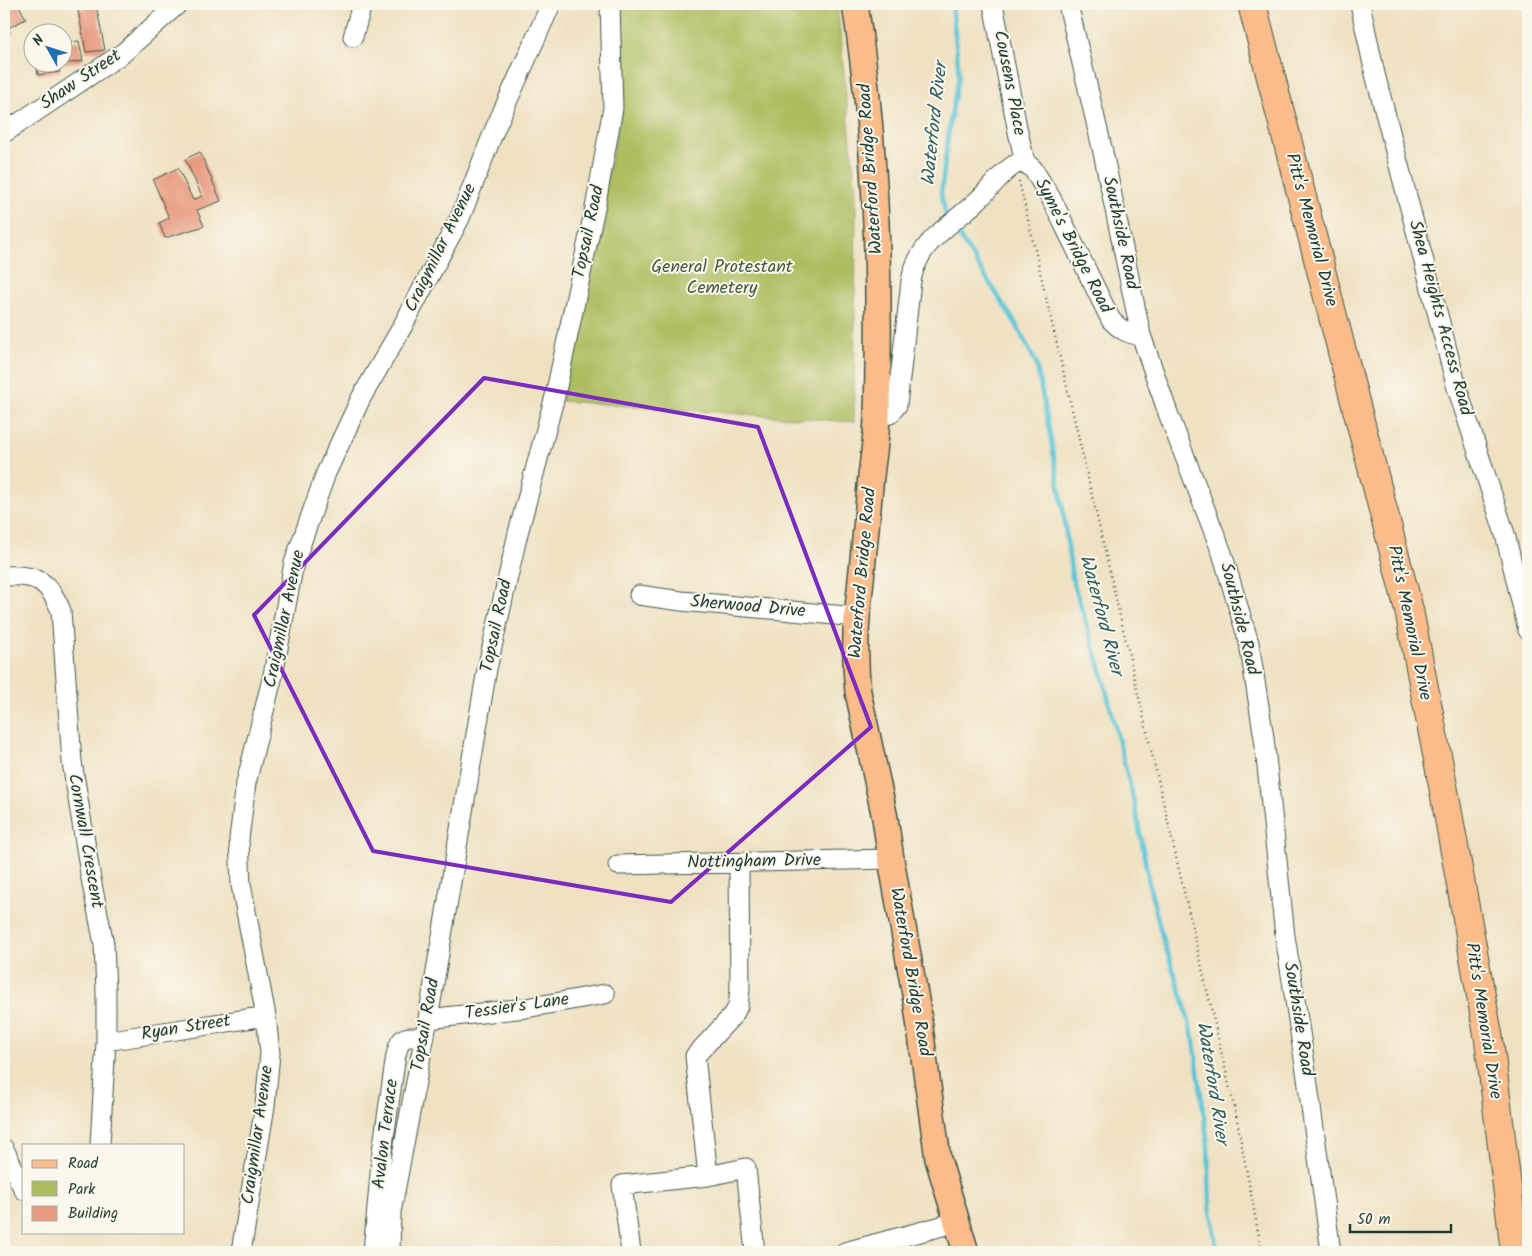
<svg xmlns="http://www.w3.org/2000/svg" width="1532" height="1256" font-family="Kalam,sans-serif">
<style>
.green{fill:#aebd60;stroke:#667d4a}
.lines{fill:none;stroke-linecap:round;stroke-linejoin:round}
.stream{stroke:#5cc5d7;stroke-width:4.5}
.building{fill:#e89b81}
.minor-casing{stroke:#3e5649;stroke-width:21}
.major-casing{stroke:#3e5649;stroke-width:28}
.highway-casing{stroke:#3e5649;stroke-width:30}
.path{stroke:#3e5649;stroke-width:2.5;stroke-dasharray:1 4;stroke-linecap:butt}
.minor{stroke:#fff;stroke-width:19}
.major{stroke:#f9bc8a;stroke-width:25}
.highway{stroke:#f9bc8a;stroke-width:28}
.marked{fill:none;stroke:#7b2cbf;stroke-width:4;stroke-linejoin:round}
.labels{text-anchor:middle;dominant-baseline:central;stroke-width:4;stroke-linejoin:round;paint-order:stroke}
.street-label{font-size:18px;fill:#1f3d34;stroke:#fbf7ec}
.park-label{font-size:18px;fill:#435d3f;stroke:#fbf7ec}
.water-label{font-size:19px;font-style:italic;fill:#2e5f5d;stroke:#fbf7ec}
</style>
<rect width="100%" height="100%" fill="#fbf7ec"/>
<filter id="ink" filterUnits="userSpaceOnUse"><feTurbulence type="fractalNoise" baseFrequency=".02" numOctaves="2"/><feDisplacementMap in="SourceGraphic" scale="10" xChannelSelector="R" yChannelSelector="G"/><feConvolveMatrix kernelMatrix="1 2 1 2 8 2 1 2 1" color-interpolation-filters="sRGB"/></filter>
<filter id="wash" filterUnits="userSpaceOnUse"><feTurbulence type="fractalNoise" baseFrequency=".0096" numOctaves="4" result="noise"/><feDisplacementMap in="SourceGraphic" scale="20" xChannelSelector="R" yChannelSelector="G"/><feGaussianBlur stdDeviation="1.12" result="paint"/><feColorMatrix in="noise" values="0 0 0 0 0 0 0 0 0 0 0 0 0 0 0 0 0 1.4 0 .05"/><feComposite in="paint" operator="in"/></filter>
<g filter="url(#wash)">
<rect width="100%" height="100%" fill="#efe1c2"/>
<path class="green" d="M 620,4 L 837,4 L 856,193 L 854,422 L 561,401 L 622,106 Z"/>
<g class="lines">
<path class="stream" d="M 949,219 L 945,212 L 941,194 L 950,121 L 959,75 L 952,4
M 954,228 L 1016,324 L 1036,363 L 1047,418 L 1062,503 L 1072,578 L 1101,670 L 1135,806 L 1150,888 L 1163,940 L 1183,999 L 1194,1041 L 1208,1146 L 1210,1205 L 1217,1252"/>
</g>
<g id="blocks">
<path class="building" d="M 4,4 L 18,4 L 26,19 L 8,28 L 10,33 L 4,37 Z
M 96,5 L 105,50 L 86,52 L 78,10 Z
M 79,41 L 83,61 L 63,64 L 62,43 Z
M 36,62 L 58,62 L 60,72 L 38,75 Z
M 200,152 L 221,201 L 197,210 L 204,226 L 165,238 L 159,223 L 169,218 L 153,180 L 178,168 L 193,200 L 202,196 L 185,159 Z"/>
</g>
</g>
<g filter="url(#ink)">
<use href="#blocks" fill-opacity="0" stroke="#3e5649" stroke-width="1"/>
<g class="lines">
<defs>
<path id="minor" d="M 993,4 L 1018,132 L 1025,162
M 1068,4 L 1103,152 L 1141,335 L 1168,413 L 1222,553 L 1249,643 L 1264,738 L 1285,936 L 1306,1071 L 1331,1252
M 1360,4 L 1375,74 L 1457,388 L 1505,534 L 1528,630
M 353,37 L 362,4
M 4,133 L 123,53 L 178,4
M 877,416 L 890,414 L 897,405 L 911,281 C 913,269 917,260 924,250 C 938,230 961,217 978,200 C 990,189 1000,174 1014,165 C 1018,163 1021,163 1025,162 L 1033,169 L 1051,198 L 1111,320 C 1120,329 1128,335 1141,335
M 4,576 C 35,574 49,580 61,611 L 72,762 L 91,879 L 104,944 L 106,992 L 106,1041 L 100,1145
M 639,595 L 681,601 L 857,617
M 739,863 L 740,989 L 738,1006 L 734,1014 L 695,1056 L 708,1176 L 746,1168 L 755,1252
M 618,865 L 891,859
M 428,1019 L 526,1008 L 605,994
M 106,1041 L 266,1016
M 4,1149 L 24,1190
M 241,1252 L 265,1106 L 270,1053 L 266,1016 L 241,885 L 239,839 L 246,783 L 273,675 L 294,563 L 326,473 L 361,398 L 401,329 L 460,218 L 494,131 L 551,4
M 373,1252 L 382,1152 L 396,1055 C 401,1035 404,1036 424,1038
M 390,1252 L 391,1212 L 428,1019 L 487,669 L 518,533 L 555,396 L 596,203 L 613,108 L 610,4
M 631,1252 L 622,1185 L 708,1176
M 845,1252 L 957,1222"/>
<path id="major" d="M 855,4 C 876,139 881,277 877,414 C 877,438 872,462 870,486 C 866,529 862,573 857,617 C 855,643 855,666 858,692 L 885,818 L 891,859 L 917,1006 L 938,1159 L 966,1252"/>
<path id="highway" d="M 1252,4 L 1409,610 L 1444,791 L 1489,1040 L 1515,1252"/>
</defs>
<use href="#minor" class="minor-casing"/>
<use href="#major" class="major-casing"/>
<use href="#highway" class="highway-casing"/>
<path class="path" d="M 1019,181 L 1236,1115 L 1262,1252"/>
<use href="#minor" class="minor"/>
<use href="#major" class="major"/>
<use href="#highway" class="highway"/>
</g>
</g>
<path class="marked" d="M 484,378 L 758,427 L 871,727 L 671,902 L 373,851 L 254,615 Z"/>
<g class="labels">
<g class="street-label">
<text transform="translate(81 80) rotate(-34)">Shaw Street</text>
<text transform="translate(1009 83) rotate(79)">Cousens Place</text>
<text transform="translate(871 169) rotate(-94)">Waterford Bridge Road</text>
<text transform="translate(1311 230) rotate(75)">Pitt's Memorial Drive</text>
<text transform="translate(589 232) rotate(-78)">Topsail Road</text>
<text transform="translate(1120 233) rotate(78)">Southside Road</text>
<text transform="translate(1073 246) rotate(63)">Syme's Bridge Road</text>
<text transform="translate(441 248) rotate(-64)">Craigmillar Avenue</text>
<text transform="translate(1440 318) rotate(75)">Shea Heights Access Road</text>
<text transform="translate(863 573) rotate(-85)">Waterford Bridge Road</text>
<text transform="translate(748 607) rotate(5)">Sherwood Drive</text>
<text transform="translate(285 619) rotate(-78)">Craigmillar Avenue</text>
<text transform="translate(1239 619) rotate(76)">Southside Road</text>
<text transform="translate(1409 623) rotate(78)">Pitt's Memorial Drive</text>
<text transform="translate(497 626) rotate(-78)">Topsail Road</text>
<text transform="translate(85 841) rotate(80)">Cornwall Crescent</text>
<text transform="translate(754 862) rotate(-1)">Nottingham Drive</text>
<text transform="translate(910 972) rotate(80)">Waterford Bridge Road</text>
<text transform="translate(517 1007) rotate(-8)">Tessier's Lane</text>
<text transform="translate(1298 1019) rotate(81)">Southside Road</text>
<text transform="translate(1483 1021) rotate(81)">Pitt's Memorial Drive</text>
<text transform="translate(426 1025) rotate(-80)">Topsail Road</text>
<text transform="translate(186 1028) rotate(-9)">Ryan Street</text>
<text transform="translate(386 1134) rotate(-83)">Avalon Terrace</text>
<text transform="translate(258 1135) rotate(-82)">Craigmillar Avenue</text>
</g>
<g class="park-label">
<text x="722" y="267">General Protestant<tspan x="722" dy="21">Cemetery</tspan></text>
</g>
<g class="water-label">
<text transform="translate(935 124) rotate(-84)">Waterford River</text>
<text transform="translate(1101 615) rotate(75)">Waterford River</text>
<text transform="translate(1212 1083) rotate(81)">Waterford River</text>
</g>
</g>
<rect width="1532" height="1256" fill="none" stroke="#fbf7ec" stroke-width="20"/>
<rect x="22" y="1144" width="162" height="90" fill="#fbf7ec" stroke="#a3ada2"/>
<rect x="32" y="1160" width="25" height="8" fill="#f9bc8a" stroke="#a3ada2"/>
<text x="68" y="1168" font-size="15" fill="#1f3d34">Road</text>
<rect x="32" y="1181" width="25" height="15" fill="#aebd60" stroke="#a3ada2"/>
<text x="68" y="1194" font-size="15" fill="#1f3d34">Park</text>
<rect x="32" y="1206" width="25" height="15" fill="#e89b81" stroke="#a3ada2"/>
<text x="68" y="1218" font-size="15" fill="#1f3d34">Building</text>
<g transform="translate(48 48) rotate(309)"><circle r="24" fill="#fbf7ec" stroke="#a3ada2"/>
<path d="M0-4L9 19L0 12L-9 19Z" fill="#1f6fb2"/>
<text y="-8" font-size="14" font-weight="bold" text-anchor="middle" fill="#1f3d34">N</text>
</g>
<path d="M1350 1224v8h101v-8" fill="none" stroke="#1f3d34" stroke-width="2.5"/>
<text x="1357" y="1224" font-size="15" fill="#1f3d34" stroke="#fbf7ec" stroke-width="4" paint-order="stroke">50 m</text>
</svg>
